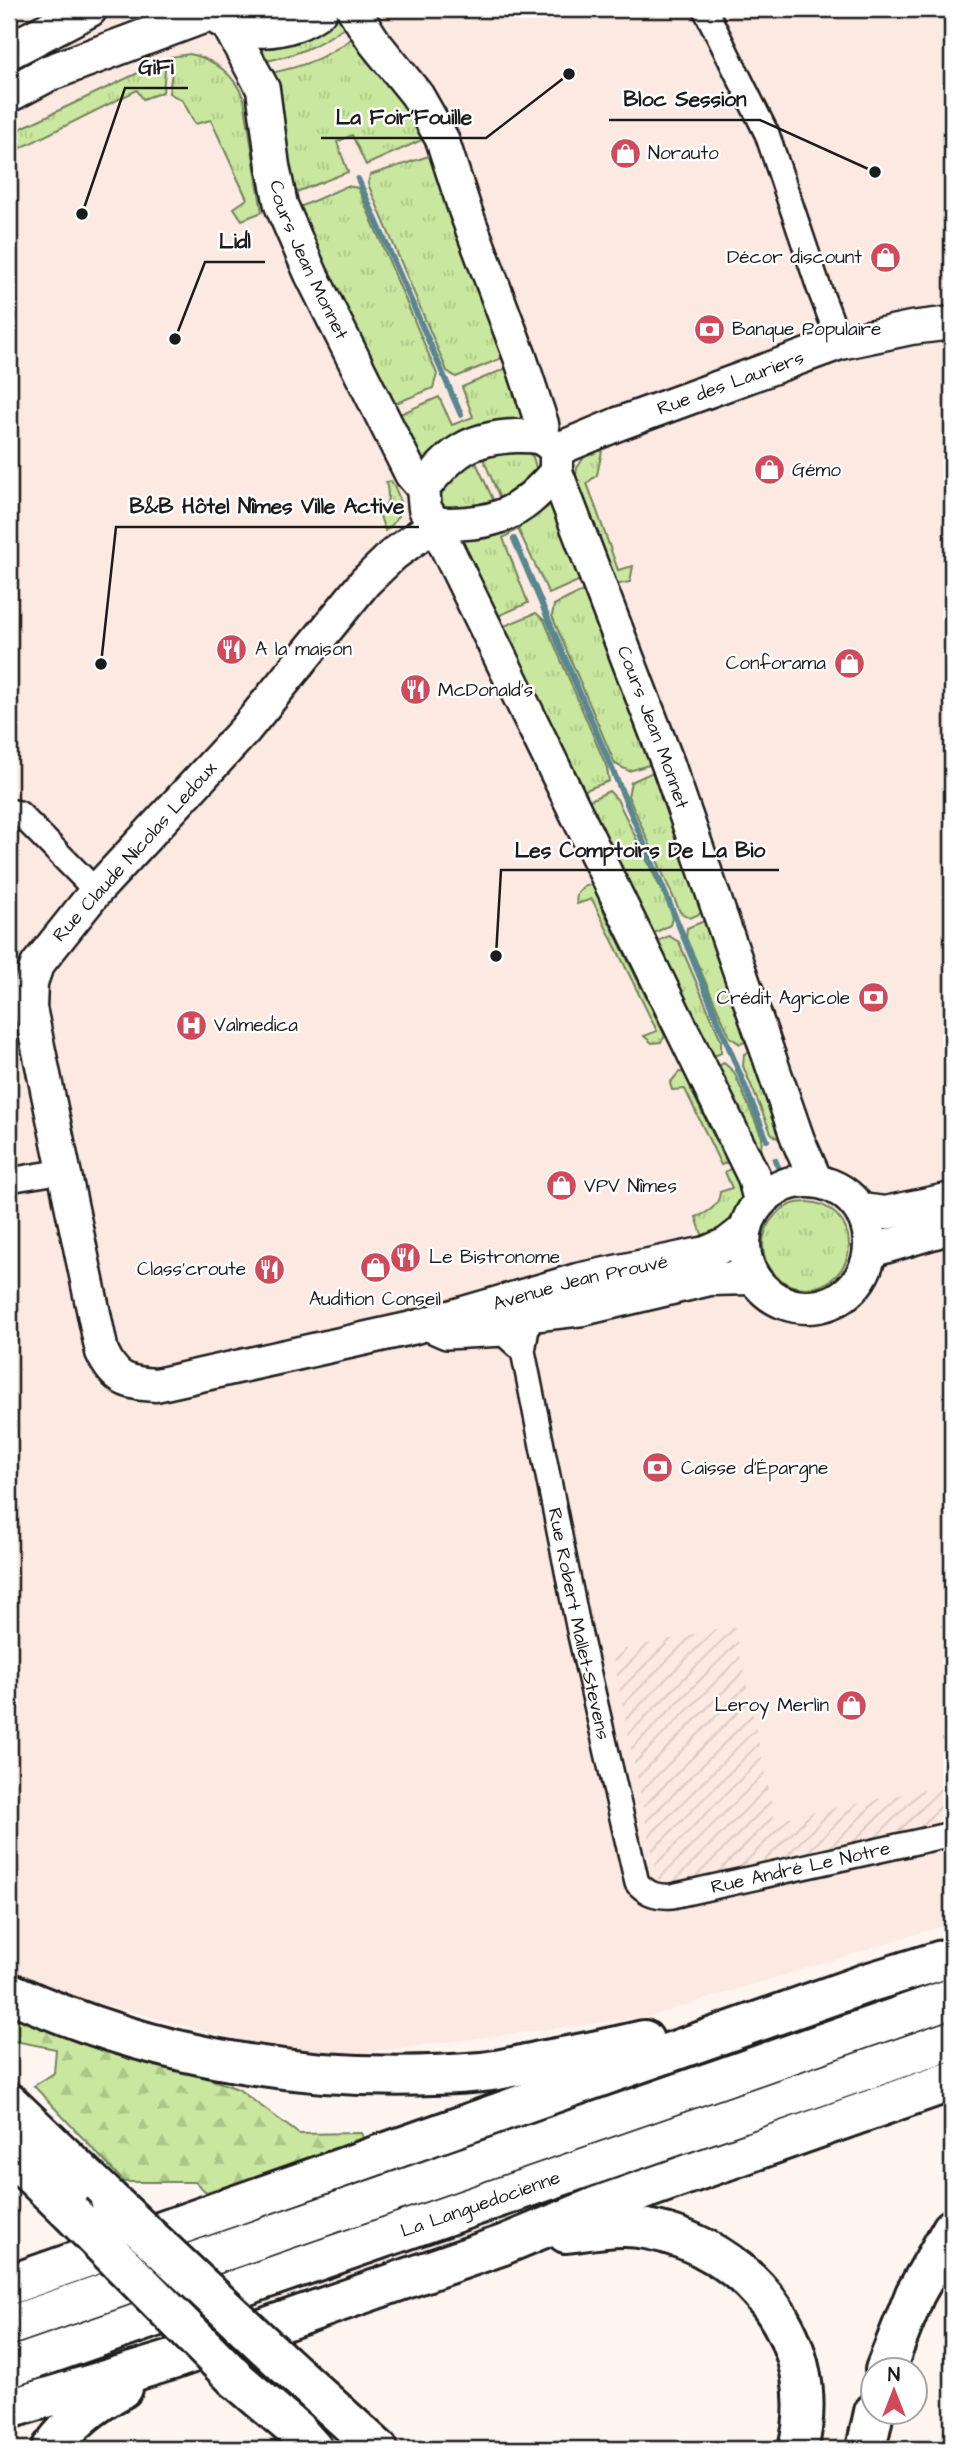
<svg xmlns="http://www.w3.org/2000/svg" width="961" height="2458" font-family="'Architects Daughter',sans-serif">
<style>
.built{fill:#fce9e1}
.industrial{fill:url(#industrial-furrows)}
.grass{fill:url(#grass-tufts);stroke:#72825d;stroke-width:2}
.forest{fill:url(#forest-firs);stroke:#72825d;stroke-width:2}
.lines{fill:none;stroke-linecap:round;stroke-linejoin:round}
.stream{stroke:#58878f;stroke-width:6}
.street-casing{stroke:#1c1c1c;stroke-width:28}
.secondary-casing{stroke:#1c1c1c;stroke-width:37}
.primary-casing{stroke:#1c1c1c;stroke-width:40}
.highway-casing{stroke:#1c1c1c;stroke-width:44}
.street{stroke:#fff;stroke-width:23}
.secondary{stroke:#fff;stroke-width:32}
.primary{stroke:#fff;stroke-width:35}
.highway{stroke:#fff;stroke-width:38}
.highway-bridge-casing{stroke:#1c1c1c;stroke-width:44;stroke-linecap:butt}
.highway-bridge{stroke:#fff;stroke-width:38}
.labels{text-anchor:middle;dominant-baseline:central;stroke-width:5;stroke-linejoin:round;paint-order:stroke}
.poi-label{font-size:19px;fill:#1c1c1c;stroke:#fff;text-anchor:start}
.street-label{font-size:19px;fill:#1c1c1c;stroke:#fff}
.leader{fill:none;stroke:#1c1c1c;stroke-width:2.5}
.callout-dot{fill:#1c1c1c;stroke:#fff;stroke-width:2.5}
.callout-label{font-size:21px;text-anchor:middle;font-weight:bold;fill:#1c1c1c;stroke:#fff;stroke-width:5;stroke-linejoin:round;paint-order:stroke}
</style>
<defs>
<pattern id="industrial-furrows" width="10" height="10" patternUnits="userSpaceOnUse" patternTransform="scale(1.75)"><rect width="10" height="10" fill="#fce9e1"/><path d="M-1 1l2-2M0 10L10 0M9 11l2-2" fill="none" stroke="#d7c7c0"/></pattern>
<pattern id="grass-tufts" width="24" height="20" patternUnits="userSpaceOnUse" patternTransform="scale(1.75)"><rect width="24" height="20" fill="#c9e79e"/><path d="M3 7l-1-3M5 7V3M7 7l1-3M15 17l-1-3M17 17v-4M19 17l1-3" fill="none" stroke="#acc688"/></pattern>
<pattern id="forest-firs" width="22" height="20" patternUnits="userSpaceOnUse" patternTransform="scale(1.75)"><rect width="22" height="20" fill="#c9e79e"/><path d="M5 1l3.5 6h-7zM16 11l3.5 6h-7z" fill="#acc688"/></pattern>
</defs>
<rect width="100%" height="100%" fill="#fef5f1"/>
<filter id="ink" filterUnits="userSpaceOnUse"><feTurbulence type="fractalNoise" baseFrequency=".0143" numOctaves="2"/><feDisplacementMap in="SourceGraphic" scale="14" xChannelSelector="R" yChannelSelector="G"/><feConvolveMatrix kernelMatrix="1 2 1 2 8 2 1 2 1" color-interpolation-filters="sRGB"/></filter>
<g filter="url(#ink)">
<path class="built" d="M 9,9 L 952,9 L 952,1923 L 651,2016 L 315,2059 L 17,1982 L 9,1976 Z"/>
<path class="industrial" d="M 734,1625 L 775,1820 L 952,1784 L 952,1828 L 663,1887 L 656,1874 L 612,1652 Z"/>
<path class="grass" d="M 336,9 L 340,9 L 347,25 C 319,46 293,57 259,62 L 251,47 Z
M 354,37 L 391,84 L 426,138 L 366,165 L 352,135 L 337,142 L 348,172 L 289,195 L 266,74 C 302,67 324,59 354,37 Z
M 190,54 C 216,60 234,74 244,99 L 262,212 L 242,220 L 234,208 L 247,199 L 211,120 L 195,124 L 183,101 L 169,93 L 172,72 L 170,57 Z
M 161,62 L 165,70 L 163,92 L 143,99 L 137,90 L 9,154 L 9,134 Z
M 432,155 L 509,355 L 456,377 L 447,371 L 368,184 L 370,175 Z
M 347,186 L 358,188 L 437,374 L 433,388 L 387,407 L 293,210 Z
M 509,367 L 526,421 L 424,468 L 391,418 L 439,397 L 452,425 L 473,417 L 462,387 Z
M 596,448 L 602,451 L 597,475 L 587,483 L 618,570 L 633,566 L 630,582 L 615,585 L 607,573 L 610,567 L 585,500 L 575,482 L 577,468 L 586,454 Z
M 526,450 L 533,457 L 537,471 L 503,506 L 480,451 Z
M 472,454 L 498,510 C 477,511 451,518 438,499 L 438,487 Z
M 391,481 C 403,499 404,517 385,531 L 379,513 C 390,503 389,495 386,482 Z
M 555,497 L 585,578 L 549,594 L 518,529 L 503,538 L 528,603 L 491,619 L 456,547 L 461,535 Z
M 589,588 L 652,764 L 629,771 L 615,764 L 552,616 L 554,605 Z
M 536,613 L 544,620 L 607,768 L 609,781 L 578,793 L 497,629 Z
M 655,771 L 709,910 L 690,918 L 680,912 L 628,796 L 631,782 Z
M 609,791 L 617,799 L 673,914 L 670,925 L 647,937 L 582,804 Z
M 585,885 L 592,885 L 598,894 L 600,904 L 665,1036 L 661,1042 L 652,1043 L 644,1036 L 657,1031 L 592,899 L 577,904 C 575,895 578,891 585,885 Z
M 709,919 L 752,1039 L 740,1044 L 730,1037 L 686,938 L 687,928 Z
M 669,936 L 679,942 L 721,1040 L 721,1053 L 707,1059 L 651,944 Z
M 757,1050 L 789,1137 L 781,1141 L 771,1133 L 743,1066 L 744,1054 Z
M 724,1063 L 734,1072 L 762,1137 L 761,1150 L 751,1153 L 711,1070 Z
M 679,1072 L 686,1073 L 692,1080 L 691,1090 L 727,1163 L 721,1165 L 685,1089 L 672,1090 L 670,1083 Z
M 732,1168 C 741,1182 750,1208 735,1222 C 727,1230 713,1234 704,1240 L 696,1217 C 708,1213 719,1206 720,1192 L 732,1188 L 725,1172 Z
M763 1245a43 43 0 1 1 86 0a43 43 0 1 1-86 0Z"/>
<path class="forest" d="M 9,2008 L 238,2089 L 299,2134 L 361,2133 L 365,2141 L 347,2151 L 206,2192 L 195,2182 L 124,2182 L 34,2086 L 54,2073 L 56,2049 L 9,2040 Z"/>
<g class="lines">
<path class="stream" d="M 358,179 L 461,415
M 514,539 L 677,921 L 767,1140
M 775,1160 L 779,1169"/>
<defs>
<g id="street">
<path d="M 705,9 L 767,134 L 819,288 L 840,343"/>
<path d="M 9,811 L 19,813 L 96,891"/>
<path d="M 9,1180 L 64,1171"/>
<path id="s1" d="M 527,1315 L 528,1323 L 523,1351 L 579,1631 L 637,1883 C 648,1894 656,1897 672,1896 L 952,1834"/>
<path d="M 423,1327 L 446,1337 L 504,1334 L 523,1351"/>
</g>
<g id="secondary">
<path d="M 353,9 L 375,43 L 417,95 L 442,139 L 465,210 L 520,357 L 542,424 L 544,438"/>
<path id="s2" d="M 226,21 L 263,89 L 273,166 L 281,205 L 311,274 L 411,474 L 423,488"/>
<path id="s3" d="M 556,450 L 618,424 L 840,343 L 911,328 L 952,323"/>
<path id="s4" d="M 556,472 L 668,764 L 798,1140 L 816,1181"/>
<path id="s5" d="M 435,524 L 394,554 L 365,582 L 244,731 L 96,891 L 37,965 L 31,983 L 30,1008 L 102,1352 C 115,1380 127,1383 156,1385 L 412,1328 L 577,1280 L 706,1253 L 727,1244 L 745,1230"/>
<path d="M 435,524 C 494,524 517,518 556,472 L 556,450 C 541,435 536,436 516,436 C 468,438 453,452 423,488 L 425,509 L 435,524 L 754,1177 L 760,1201"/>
<circle cx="807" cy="1244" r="63"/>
<path d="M 861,1210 L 885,1213 L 952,1199"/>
<path d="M 871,1251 L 952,1227"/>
<path d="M 497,1319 L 583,1309 L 710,1279 L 752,1278"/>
</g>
<path id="primary" d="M 208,9 C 237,38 290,34 320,9
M 9,51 L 89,9
M 9,94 L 49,73 L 212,12"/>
<g id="highway">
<path d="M 9,1992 C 158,2060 319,2086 482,2072 C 501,2070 521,2065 540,2061 C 575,2055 610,2048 644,2040"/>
<path d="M 9,2103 L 110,2200"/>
<path d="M 9,2153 L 71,2213"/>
<path d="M 566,2233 C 592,2230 620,2224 646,2229 C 750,2247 825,2343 798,2449"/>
<path d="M 9,2285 L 867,1983 L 952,1957"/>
<path d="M 9,2326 L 952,1998"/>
<path d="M 283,2363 L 378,2449"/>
<path id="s6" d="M 9,2368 L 952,2040"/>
<path d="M 885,2370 L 915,2294 L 952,2229"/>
<path d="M 236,2379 L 296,2430 L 313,2449"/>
<path d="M 9,2409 L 172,2360 L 503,2245 L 595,2207 L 952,2081"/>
<path d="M 51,2449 C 71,2422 93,2404 123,2388"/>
<path d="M 866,2449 L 874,2412"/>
</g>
</defs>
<use href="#street" class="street-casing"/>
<use href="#secondary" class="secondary-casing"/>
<use href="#primary" class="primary-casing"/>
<use href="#highway" class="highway-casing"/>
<use href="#street" class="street"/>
<use href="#secondary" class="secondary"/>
<use href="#primary" class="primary"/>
<use href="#highway" class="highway"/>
<defs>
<path id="highway-bridge" d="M 110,2200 L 283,2363
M 71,2213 L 236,2379"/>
</defs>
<use href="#highway-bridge" class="highway-bridge-casing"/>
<use href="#highway-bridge" class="highway-bridge"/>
</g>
</g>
<defs>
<symbol id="shop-disc" viewBox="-11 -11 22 22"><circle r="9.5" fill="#d1495b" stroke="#fff"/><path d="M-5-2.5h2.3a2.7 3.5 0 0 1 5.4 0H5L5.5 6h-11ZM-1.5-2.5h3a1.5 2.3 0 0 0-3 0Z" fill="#fff"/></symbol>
<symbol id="bank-disc" viewBox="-11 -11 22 22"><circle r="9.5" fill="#d1495b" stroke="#fff"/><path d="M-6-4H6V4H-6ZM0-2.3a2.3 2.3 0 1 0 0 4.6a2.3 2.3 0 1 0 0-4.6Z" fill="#fff"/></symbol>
<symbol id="restaurant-disc" viewBox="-11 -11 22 22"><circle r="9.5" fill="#d1495b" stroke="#fff"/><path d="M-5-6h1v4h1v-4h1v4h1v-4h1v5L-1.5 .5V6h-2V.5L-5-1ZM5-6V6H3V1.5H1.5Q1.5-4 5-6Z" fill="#fff"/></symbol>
<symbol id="hospital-disc" viewBox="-11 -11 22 22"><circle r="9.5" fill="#d1495b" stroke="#fff"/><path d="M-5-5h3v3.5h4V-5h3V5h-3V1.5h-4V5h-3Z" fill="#fff"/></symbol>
</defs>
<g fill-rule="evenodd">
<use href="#shop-disc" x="608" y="136" width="35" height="35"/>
<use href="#shop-disc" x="868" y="240" width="35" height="35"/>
<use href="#bank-disc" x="692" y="312" width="35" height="35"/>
<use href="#shop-disc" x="752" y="452" width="35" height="35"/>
<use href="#restaurant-disc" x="214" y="632" width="35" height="35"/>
<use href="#shop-disc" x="832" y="646" width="35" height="35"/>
<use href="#restaurant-disc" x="398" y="672" width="35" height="35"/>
<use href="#bank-disc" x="856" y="980" width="35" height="35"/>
<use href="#hospital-disc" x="174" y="1008" width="35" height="35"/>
<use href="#shop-disc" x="544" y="1168" width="35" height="35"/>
<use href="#restaurant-disc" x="388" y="1240" width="35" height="35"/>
<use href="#shop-disc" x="358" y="1250" width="35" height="35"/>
<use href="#restaurant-disc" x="252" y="1252" width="35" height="35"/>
<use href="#bank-disc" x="640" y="1450" width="35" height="35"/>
<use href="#shop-disc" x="834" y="1688" width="35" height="35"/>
</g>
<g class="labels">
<g class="poi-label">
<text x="648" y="153">Norauto</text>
<text x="862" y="257" text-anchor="end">Décor discount</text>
<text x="732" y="329">Banque Populaire</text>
<text x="792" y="470">Gémo</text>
<text x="255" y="649">A la maison</text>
<text x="826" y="663" text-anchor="end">Conforama</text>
<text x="438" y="690">McDonald's</text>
<text x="850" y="998" text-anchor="end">Crédit Agricole</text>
<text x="214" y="1025">Valmedica</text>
<text x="584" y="1186">VPV Nîmes</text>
<text x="429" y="1257">Le Bistronome</text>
<text x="246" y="1269" text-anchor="end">Class'croute</text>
<text x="375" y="1299" text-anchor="middle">Audition Conseil</text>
<text x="681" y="1468">Caisse d'Épargne</text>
<text x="829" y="1705" text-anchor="end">Leroy Merlin</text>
</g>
<g class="street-label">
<text stroke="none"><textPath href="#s2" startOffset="256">Cours Jean Monnet</textPath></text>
<text stroke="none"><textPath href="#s3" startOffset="187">Rue des Lauriers</textPath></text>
<text stroke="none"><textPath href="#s4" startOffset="273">Cours Jean Monnet</textPath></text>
<text transform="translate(135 852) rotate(-48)">Rue Claude Nicolas Ledoux</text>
<text stroke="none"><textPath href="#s5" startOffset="1496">Avenue Jean Prouvé</textPath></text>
<text stroke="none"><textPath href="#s1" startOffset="315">Rue Robert Mallet-Stevens</textPath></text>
<text stroke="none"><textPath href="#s1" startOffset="751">Rue André Le Notre</textPath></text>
<text stroke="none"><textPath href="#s6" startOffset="499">La Languedocienne</textPath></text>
</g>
</g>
<path class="leader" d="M82 214L125 88H188M875 172L760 120H609M569 74L486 138H321M175 339L205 262H265M101 664L116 527H419M496 956L501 870H779"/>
<g class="callout-dot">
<circle cx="82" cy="214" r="7"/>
<circle cx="875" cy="172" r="7"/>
<circle cx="569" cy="74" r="7"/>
<circle cx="175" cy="339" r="7"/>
<circle cx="101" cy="664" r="7"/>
<circle cx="496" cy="956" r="7"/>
</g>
<g class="callout-label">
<text x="156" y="74">GiFi</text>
<text x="685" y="106">Bloc Session</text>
<text x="404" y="124">La Foir'Fouille</text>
<text x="235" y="248">Lidl</text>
<text x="267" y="513">B&amp;B Hôtel Nîmes Ville Active</text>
<text x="640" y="857">Les Comptoirs De La Bio</text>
</g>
<rect width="961" height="2458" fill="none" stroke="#fff" stroke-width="35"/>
<rect x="18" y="18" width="926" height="2423" fill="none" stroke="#1c1c1c" stroke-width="2.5" filter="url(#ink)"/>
<g transform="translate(894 2391)"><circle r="33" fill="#ffffff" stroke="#a4a4a4" stroke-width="2"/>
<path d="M0-5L12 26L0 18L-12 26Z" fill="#d1495b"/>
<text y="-10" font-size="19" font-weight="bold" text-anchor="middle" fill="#1c1c1c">N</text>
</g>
</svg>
